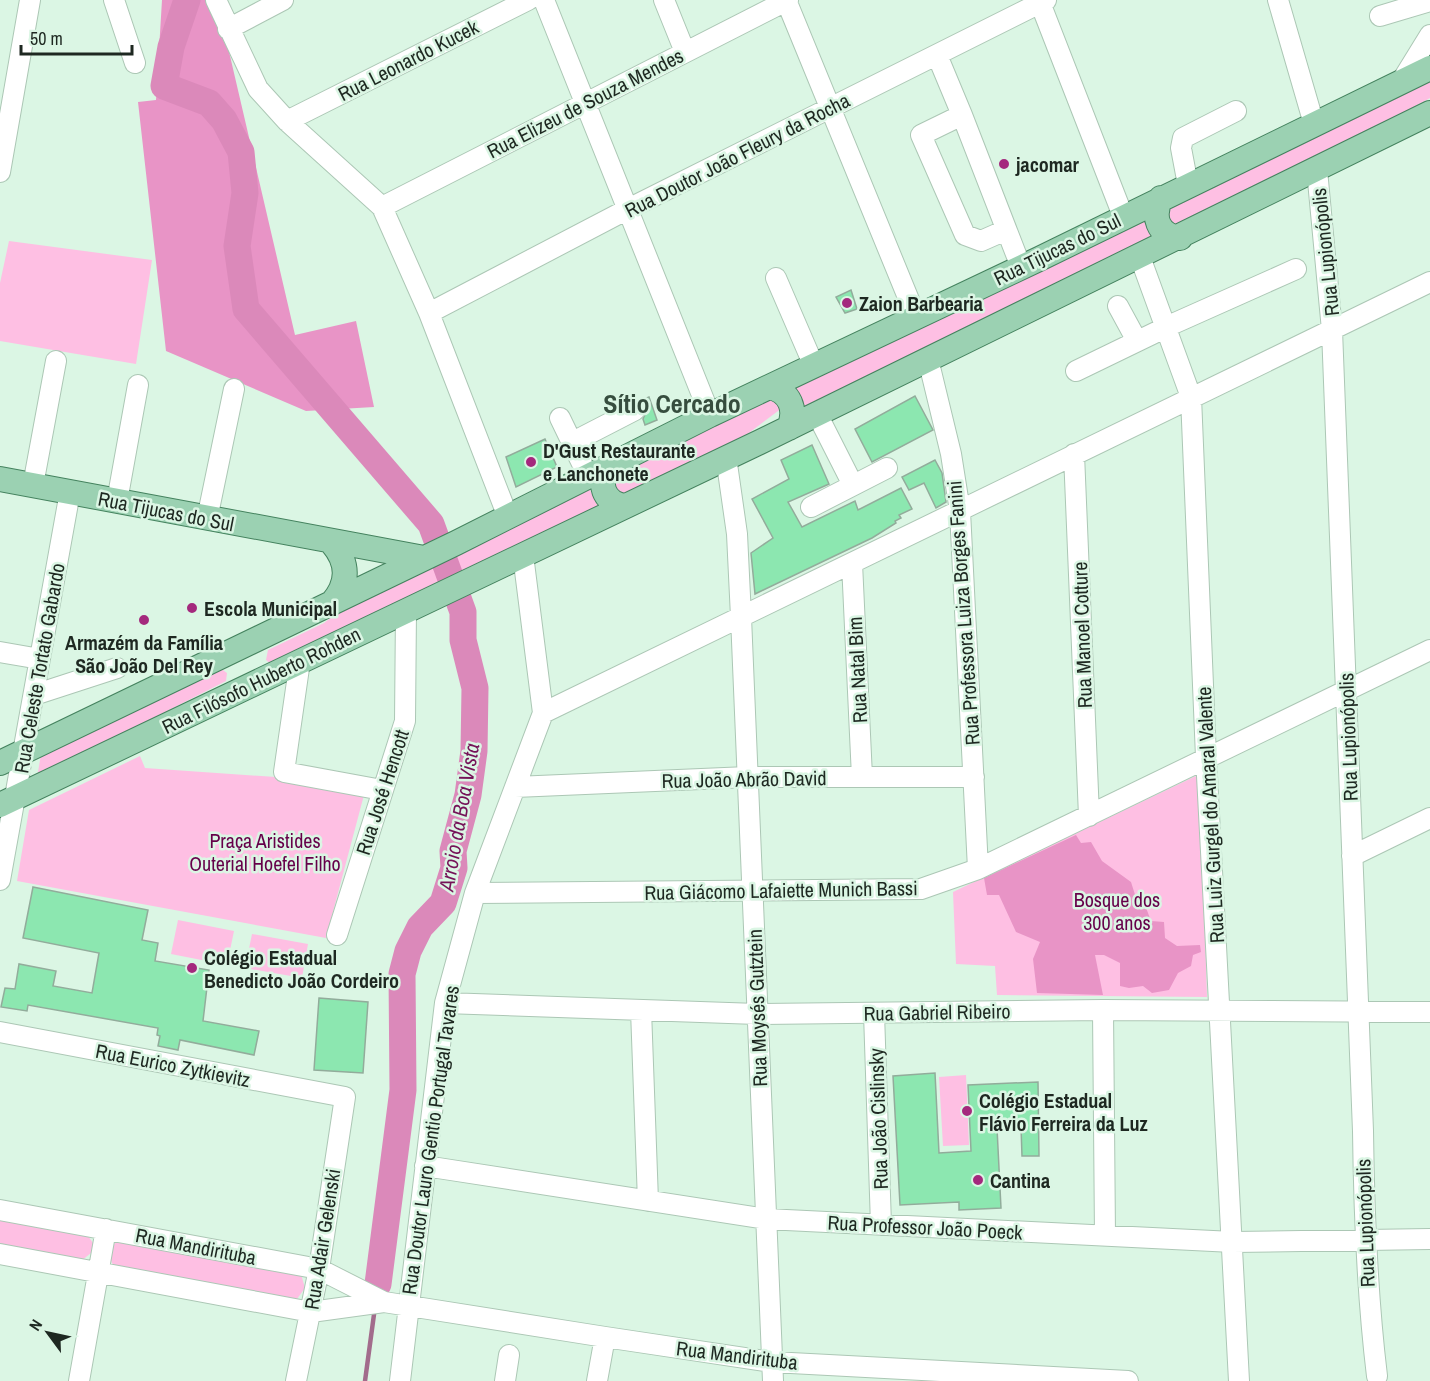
<svg xmlns="http://www.w3.org/2000/svg" width="1430" height="1381" font-family="'Archivo Narrow',sans-serif">
<style>
.green{fill:#febfe3}
.forest{fill:#e894c6}
.lines{fill:none;stroke-linecap:round;stroke-linejoin:round}
.stream{stroke:#a26c8c;stroke-width:4.5}
.river{stroke:#db89ba;stroke-width:27}
.building{fill:#8ce7b0;stroke:#92ac9b;stroke-width:1.5}
.minor-casing{stroke:#acc7b5;stroke-width:22}
.major-casing{stroke:#44825e;stroke-width:26}
.minor{stroke:#fff;stroke-width:20}
.major{stroke:#9bd1b2;stroke-width:24}
.poi-dot{fill:#a4297d;stroke:#dbf6e4;stroke-width:2}
.labels{text-anchor:middle;dominant-baseline:central;stroke-width:5;stroke-linejoin:round;paint-order:stroke}
.street-label{font-size:20px;fill:#1e2821;stroke:#dbf6e4}
.poi-label{font-size:20px;font-weight:bold;fill:#1e2821;stroke:#dbf6e4;text-anchor:start}
.park-label{font-size:20px;fill:#66004a;stroke:#dbf6e4}
.water-label{font-size:21px;font-style:italic;fill:#751358;stroke:#dbf6e4}
.district-label{font-size:26px;font-weight:bold;fill:#364d3e;stroke:#dbf6e4}
</style>
<rect width="100%" height="100%" fill="#dbf6e4"/>
<path class="green" d="M 1430,81 L 1430,98 L 1343,146 L 1177,228 L 1169,225 L 1168,206 Z
M 1145,215 L 1154,237 L 799,412 L 798,395 L 793,385 Z
M 9,241 L 152,260 L 136,364 L 0,341 L 0,283 Z
M 770,394 L 782,408 L 733,445 L 622,498 L 612,483 L 661,448 Z
M 588,486 L 599,508 L 271,664 L 266,660 L 268,650 L 324,623 L 346,606 Z
M 220,668 L 227,673 L 226,681 L 167,711 L 140,730 L 37,778 L 41,754 Z
M 140,756 L 145,768 L 276,777 L 364,795 L 326,938 L 17,881 L 29,810 Z
M 1200,774 L 1207,997 L 997,995 L 995,966 L 956,964 L 953,892 Z
M 178,920 L 234,931 L 227,965 L 171,954 Z
M 252,934 L 308,944 L 302,978 L 245,968 Z
M 966,1075 L 969,1145 L 943,1146 L 939,1077 Z
M 0,1217 L 86,1233 L 93,1243 L 91,1253 L 81,1261 L 0,1246 Z
M 118,1241 L 301,1274 L 305,1288 L 297,1299 L 113,1265 C 108,1256 109,1247 118,1241 Z"/>
<path class="forest" d="M 162,0 L 217,0 L 295,335 L 356,321 L 374,407 L 306,411 L 166,351 L 138,102 L 156,100 Z
M 1076,835 L 1081,843 L 1091,842 L 1102,861 L 1131,882 L 1137,901 L 1145,905 L 1151,921 L 1164,922 L 1165,938 L 1177,946 L 1200,945 L 1201,952 L 1193,955 L 1191,966 L 1178,973 L 1169,990 L 1152,993 L 1143,986 L 1129,988 L 1120,986 L 1120,963 L 1104,955 L 1095,955 L 1103,995 L 1037,993 L 1033,959 L 1040,942 L 1016,932 L 999,895 L 987,895 L 984,878 Z"/>
<g class="lines">
<path class="stream" d="M 365,1381 L 375,1307"/>
<path class="river" d="M 187,0 L 171,47 L 164,86 L 209,103 L 224,120 L 241,152 L 245,193 L 237,246 L 246,309 L 431,524 L 463,612 L 463,640 L 475,688 L 474,751 L 468,795 L 453,851 L 454,868 L 443,903 L 420,927 L 408,951 L 402,974 L 403,1090 L 378,1284"/>
</g>
<path class="building" d="M 851,290 L 857,309 L 845,313 L 836,297 Z
M 915,396 L 933,430 L 872,462 L 855,429 Z
M 649,397 L 657,420 L 645,425 L 643,419 L 647,410 L 642,400 Z
M 545,439 L 557,467 L 516,487 L 506,457 Z
M 812,445 L 829,484 L 788,502 L 802,527 L 855,501 L 858,510 L 901,488 L 912,509 L 899,515 L 901,518 L 895,521 L 896,523 L 872,538 L 755,594 L 751,553 L 773,538 L 752,499 L 789,479 L 781,460 Z
M 935,460 L 942,473 L 946,502 L 936,508 L 924,483 L 909,490 L 902,477 Z
M 33,887 L 148,910 L 142,940 L 158,943 L 155,961 L 209,970 L 203,1021 L 259,1031 L 254,1055 L 180,1040 L 178,1050 L 158,1046 L 160,1036 L 157,1035 L 158,1028 L 28,1005 L 27,1011 L 1,1007 L 5,988 L 15,989 L 19,964 L 56,971 L 53,986 L 92,993 L 99,953 L 23,938 Z
M 319,998 L 368,1002 L 363,1073 L 314,1070 Z
M 935,1073 L 939,1153 L 971,1151 L 968,1085 L 1038,1082 L 1039,1156 L 1022,1156 L 1021,1127 L 997,1128 L 1001,1208 L 959,1210 L 959,1202 L 900,1205 L 893,1076 Z"/>
<g class="lines">
<defs>
<path id="minor" d="M 114,0 L 135,63
M 216,0 L 258,89 L 287,121 L 382,207 L 429,313 L 508,517
M 544,0 L 710,415
M 664,0 L 685,52
M 786,0 L 916,317
M 1039,0 L 1123,216
M 1278,0 L 1314,124
M 1380,16 L 1430,1
M 228,29 L 283,0
M 937,55 L 962,115
M 1401,82 L 1430,35
M 287,121 L 528,0
M 1317,170 L 1332,330 L 1363,1131 C 1364,1214 1367,1294 1377,1376
M 0,172 L 30,0
M 1188,185 L 1181,148 L 1183,138 L 1236,111
M 382,207 L 788,0
M 1006,230 L 981,241 L 965,235 L 921,135 L 962,115 L 1021,267
M 1140,257 L 1191,397 L 1206,757 L 1239,1381
M 776,278 L 814,366
M 1118,306 L 1137,341
M 429,313 L 628,209 L 1046,0
M 928,359 L 951,454 L 960,511 L 978,869
M 1076,371 L 1175,323 L 1296,269
M 817,414 L 853,485
M 560,418 L 588,476
M 571,443 L 635,410
M 1074,454 L 1089,816
M 726,457 L 737,534 L 741,617 L 773,1381
M 33,485 L 56,361
M 117,501 L 138,385
M 811,507 L 887,468
M 207,519 L 234,389
M 852,563 L 862,777
M 0,652 L 40,659
M 300,661 L 284,772 L 382,790
M 34,695 L 117,668
M 543,713 L 1430,282
M 515,787 L 748,777 L 974,777
M 1352,856 L 1430,818
M 0,880 L 70,492
M 475,893 L 921,889 L 978,869 L 1430,650
M 337,935 L 405,721 L 406,610
M 445,1003 L 757,1014 L 1103,1010 L 1430,1012
M 641,1010 L 648,1201
M 1103,1010 L 1105,1235
M 874,1013 L 881,1225
M 0,1032 L 345,1097 L 319,1269 L 296,1381
M 425,1166 L 766,1219 L 1233,1242 L 1430,1239
M 0,1210 L 319,1269 L 384,1302 L 605,1337 L 772,1362 L 1128,1381
M 0,1254 L 311,1312 L 384,1302
M 79,1381 L 106,1229
M 400,1381 L 445,1003 L 475,893 L 543,713 L 523,555
M 505,1381 L 509,1355
M 597,1381 L 605,1337"/>
<path id="major" d="M 1161,198 C 1152,216 1157,235 1180,238
M 770,387 C 790,392 797,409 789,428
M 609,466 C 597,482 603,503 625,506
M 0,479 L 424,558
M 332,543 C 349,563 349,583 332,603
M 0,763 L 456,543 L 710,415 L 1039,259 L 1430,68
M 0,805 L 762,441 L 1430,113"/>
</defs>
<use href="#minor" class="minor-casing"/>
<use href="#major" class="major-casing"/>
<use href="#minor" class="minor"/>
<use href="#major" class="major"/>
</g>
<g class="poi-dot">
<circle cx="1004" cy="164" r="6"/>
<circle cx="847" cy="303" r="6"/>
<circle cx="531" cy="462" r="6"/>
<circle cx="192" cy="608" r="6"/>
<circle cx="144" cy="620" r="6"/>
<circle cx="192" cy="968" r="6"/>
<circle cx="967" cy="1111" r="6"/>
<circle cx="978" cy="1180" r="6"/>
</g>
<g class="labels">
<g class="street-label">
<text transform="translate(408 60) rotate(-27)">Rua Leonardo Kucek</text>
<text transform="translate(585 103) rotate(-27)">Rua Elizeu de Souza Mendes</text>
<text transform="translate(737 155) rotate(-27)">Rua Doutor João Fleury da Rocha</text>
<text transform="translate(1057 249) rotate(-26)">Rua Tijucas do Sul</text>
<text transform="translate(1325 252) rotate(-96)">Rua Lupionópolis</text>
<text transform="translate(166 511) rotate(11)">Rua Tijucas do Sul</text>
<text transform="translate(963 613) rotate(-94)">Rua Professora Luiza Borges Fanini</text>
<text transform="translate(1082 635) rotate(-92)">Rua Manoel Cotture</text>
<text transform="translate(39 668) rotate(-80)">Rua Celeste Tortato Gabardo</text>
<text transform="translate(857 670) rotate(-93)">Rua Natal Bim</text>
<text transform="translate(261 680) rotate(-26)">Rua Filósofo Huberto Rohden</text>
<text transform="translate(1348 737) rotate(-92)">Rua Lupionópolis</text>
<text transform="translate(744 779) rotate(-1)">Rua João Abrão David</text>
<text transform="translate(382 792) rotate(-72)">Rua José Hencott</text>
<text transform="translate(1210 815) rotate(-93)">Rua Luiz Gurgel do Amaral Valente</text>
<text transform="translate(781 890) rotate(-1)">Rua Giácomo Lafaiette Munich Bassi</text>
<text transform="translate(757 1008) rotate(-92)">Rua Moysés Gutztein</text>
<text transform="translate(937 1012) rotate(-1)">Rua Gabriel Ribeiro</text>
<text transform="translate(173 1065) rotate(11)">Rua Eurico Zytkievitz</text>
<text transform="translate(878 1119) rotate(-92)">Rua João Cislinsky</text>
<text transform="translate(430 1140) rotate(-82)">Rua Doutor Lauro Gentio Portugal Tavares</text>
<text transform="translate(1365 1223) rotate(-92)">Rua Lupionópolis</text>
<text transform="translate(925 1227) rotate(3)">Rua Professor João Poeck</text>
<text transform="translate(322 1239) rotate(-81)">Rua Adair Gelenski</text>
<text transform="translate(196 1246) rotate(11)">Rua Mandirituba</text>
<text transform="translate(737 1355) rotate(7)">Rua Mandirituba</text>
</g>
<g class="poi-label">
<text x="1016" y="164">jacomar</text>
<text x="859" y="303">Zaion Barbearia</text>
<text x="543" y="450">D'Gust Restaurante<tspan x="543" dy="23">e Lanchonete</tspan></text>
<text x="204" y="608">Escola Municipal</text>
<text x="144" y="642" text-anchor="middle">Armazém da Família<tspan x="144" dy="23">São João Del Rey</tspan></text>
<text x="204" y="957">Colégio Estadual<tspan x="204" dy="23">Benedicto João Cordeiro</tspan></text>
<text x="979" y="1100">Colégio Estadual<tspan x="979" dy="23">Flávio Ferreira da Luz</tspan></text>
<text x="990" y="1180">Cantina</text>
</g>
<g class="park-label">
<text x="265" y="840">Praça Aristides<tspan x="265" dy="23">Outerial Hoefel Filho</tspan></text>
<text x="1117" y="899">Bosque dos<tspan x="1117" dy="23">300 anos</tspan></text>
</g>
<g class="water-label">
<text transform="translate(459 817) rotate(-80)">Arroio da Boa Vista</text>
</g>
<g class="district-label">
<text x="672" y="403">Sítio Cercado</text>
</g>
</g>
<g transform="translate(48 1333) rotate(303)" stroke="#dbf6e4" stroke-width="4.5" paint-order="stroke">
<path d="M0-4.5L10 22L0 15L-10 22Z" fill="#1e2821"/>
<text y="-9" font-size="16" font-weight="bold" text-anchor="middle" fill="#1e2821">N</text>
</g>
<path d="M21 45v9h111v-9" fill="none" stroke="#1e2821" stroke-width="3"/>
<text x="30" y="45" font-size="18" fill="#1e2821" stroke="#dbf6e4" stroke-width="4.5" paint-order="stroke">50 m</text>
</svg>
